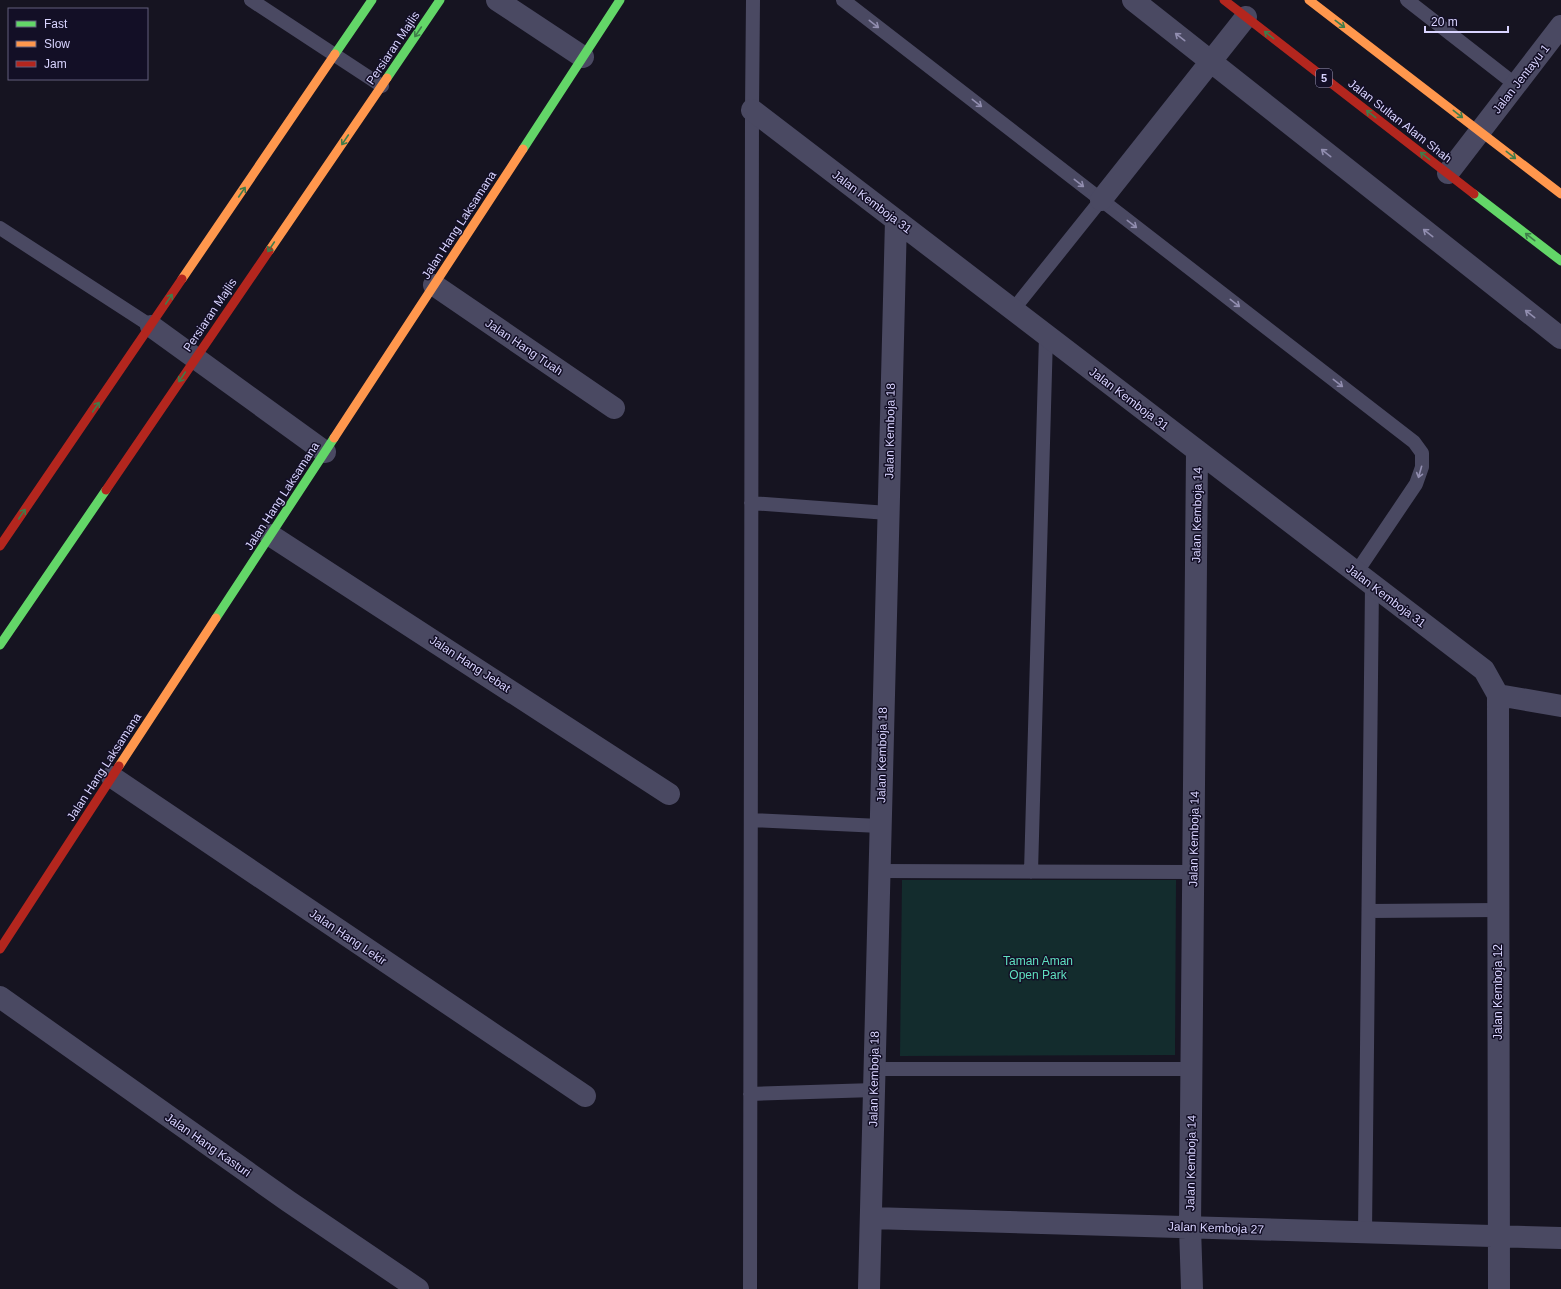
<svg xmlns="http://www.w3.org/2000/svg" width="1561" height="1289" font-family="Helvetica,sans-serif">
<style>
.green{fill:#132c2d}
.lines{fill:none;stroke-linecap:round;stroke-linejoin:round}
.lane{stroke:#4a4962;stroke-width:14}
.street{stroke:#4a4962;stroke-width:22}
.fast{stroke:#63d668;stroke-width:9}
.slow{stroke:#ff974d;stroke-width:9}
.jam{stroke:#b3261e;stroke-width:9}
.oneway{stroke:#928eb0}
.oneway2{stroke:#3f7c4a}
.labels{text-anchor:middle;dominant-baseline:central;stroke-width:3;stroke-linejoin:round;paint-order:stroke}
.shield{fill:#130f26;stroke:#9e99be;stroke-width:1}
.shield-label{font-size:11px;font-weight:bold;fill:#d9d4ff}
.street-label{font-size:12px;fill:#d9d4ff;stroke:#130f26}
.park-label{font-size:12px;fill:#5fe0c0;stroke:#130f26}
</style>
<rect width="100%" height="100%" fill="#161421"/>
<path class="green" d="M 902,880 L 1176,880 L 1175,1055 L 900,1056 Z"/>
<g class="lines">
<path class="lane" d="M 251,0 L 382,86
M 843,0 L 1414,442 L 1422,453 L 1422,467 L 1416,484 L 1356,573
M 1407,0 L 1516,85
M 0,228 L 151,326
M 1013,310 L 1101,200
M 751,503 L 888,513
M 751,820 L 880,826
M 879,871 L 1193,872
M 1031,872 L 1046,336
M 1369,911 L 1498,910
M 874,1069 L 1192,1069
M 750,1094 L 874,1090
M 1365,1233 L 1372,585
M 750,1289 L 752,110 L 753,0"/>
<path class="street" d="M 497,0 L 583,57
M 1133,0 L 1561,338
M 752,110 L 1484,670 L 1498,695
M 1448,173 L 1561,26
M 1101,200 L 1246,17
M 434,285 L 614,408
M 151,326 L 325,452
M 270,535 L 669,794
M 1498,695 L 1499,1289
M 1498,695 L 1561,706
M 112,777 L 585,1096
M 0,997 L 288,1201 L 418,1289
M 871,1218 L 1561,1238
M 869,1289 L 896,220
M 1192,1289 L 1190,1227 L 1197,452"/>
<path class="fast" d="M 335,54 L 372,0
M 387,78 L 440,0
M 523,149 L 620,0
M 1474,194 L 1561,261
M 216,618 L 334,438
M 0,645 L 106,490"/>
<path class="slow" d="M 1309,0 L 1561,194
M 269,251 L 387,78
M 182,279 L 335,54
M 334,438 L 523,149
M 119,766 L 216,618"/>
<path class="jam" d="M 1224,0 L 1474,194
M 106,490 L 269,251
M 0,546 L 182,279
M 0,949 L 119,766"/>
</g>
<defs><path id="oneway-shaft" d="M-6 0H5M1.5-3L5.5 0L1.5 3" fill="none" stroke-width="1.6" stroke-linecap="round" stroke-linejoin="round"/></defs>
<g class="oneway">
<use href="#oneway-shaft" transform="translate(874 24) rotate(38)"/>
<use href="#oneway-shaft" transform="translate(1180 37) rotate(-142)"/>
<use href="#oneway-shaft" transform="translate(977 103) rotate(38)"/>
<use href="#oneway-shaft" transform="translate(1326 153) rotate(-142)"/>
<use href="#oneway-shaft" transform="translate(1079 183) rotate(38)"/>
<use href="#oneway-shaft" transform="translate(1132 224) rotate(38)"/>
<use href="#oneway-shaft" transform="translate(1428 233) rotate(-142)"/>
<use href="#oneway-shaft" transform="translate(1235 303) rotate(38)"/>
<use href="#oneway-shaft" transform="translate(1530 314) rotate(-142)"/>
<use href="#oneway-shaft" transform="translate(1338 383) rotate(38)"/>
<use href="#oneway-shaft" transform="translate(1420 472) rotate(106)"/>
</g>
<g class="oneway2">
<use href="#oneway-shaft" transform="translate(1340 24) rotate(37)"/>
<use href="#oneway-shaft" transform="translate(418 32) rotate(124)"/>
<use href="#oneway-shaft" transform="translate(1269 35) rotate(-142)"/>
<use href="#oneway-shaft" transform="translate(1371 114) rotate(-142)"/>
<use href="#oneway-shaft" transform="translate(1458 114) rotate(38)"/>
<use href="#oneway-shaft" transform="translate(345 140) rotate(124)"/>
<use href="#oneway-shaft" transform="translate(1511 155) rotate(38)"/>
<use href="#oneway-shaft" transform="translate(1425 156) rotate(-142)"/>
<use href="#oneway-shaft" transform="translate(242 192) rotate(-56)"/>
<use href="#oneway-shaft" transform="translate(1530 237) rotate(-142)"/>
<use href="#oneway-shaft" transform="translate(271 247) rotate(124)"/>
<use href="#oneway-shaft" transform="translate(169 299) rotate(-56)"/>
<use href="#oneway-shaft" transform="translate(182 377) rotate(124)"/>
<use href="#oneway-shaft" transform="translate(96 407) rotate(-56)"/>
<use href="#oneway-shaft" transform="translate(22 514) rotate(-56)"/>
</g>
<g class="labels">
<rect class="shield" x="1316" y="69" width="16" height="18" rx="3"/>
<g class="shield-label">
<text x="1324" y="78">5</text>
</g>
<g class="street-label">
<text transform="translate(393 48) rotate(-56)">Persiaran Majlis</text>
<text transform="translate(1521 79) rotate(-52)">Jalan Jentayu 1</text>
<text transform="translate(1400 121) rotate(38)">Jalan Sultan Alam Shah</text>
<text transform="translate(872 202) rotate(37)">Jalan Kemboja 31</text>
<text transform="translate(459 225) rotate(-57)">Jalan Hang Laksamana</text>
<text transform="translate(210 315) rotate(-56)">Persiaran Majlis</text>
<text transform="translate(524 347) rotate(34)">Jalan Hang Tuah</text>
<text transform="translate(1129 399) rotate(37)">Jalan Kemboja 31</text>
<text transform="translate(890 431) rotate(-89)">Jalan Kemboja 18</text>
<text transform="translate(282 496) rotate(-57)">Jalan Hang Laksamana</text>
<text transform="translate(1197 515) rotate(-89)">Jalan Kemboja 14</text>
<text transform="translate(1386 596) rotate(37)">Jalan Kemboja 31</text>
<text transform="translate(470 664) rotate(33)">Jalan Hang Jebat</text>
<text transform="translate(882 755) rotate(-89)">Jalan Kemboja 18</text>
<text transform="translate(104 767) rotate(-57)">Jalan Hang Laksamana</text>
<text transform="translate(1194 839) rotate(-89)">Jalan Kemboja 14</text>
<text transform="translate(348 937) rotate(34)">Jalan Hang Lekir</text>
<text transform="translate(1498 992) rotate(-90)">Jalan Kemboja 12</text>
<text transform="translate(874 1079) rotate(-89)">Jalan Kemboja 18</text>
<text transform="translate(208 1145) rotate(35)">Jalan Hang Kasturi</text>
<text transform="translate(1191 1163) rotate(-89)">Jalan Kemboja 14</text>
<text transform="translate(1216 1228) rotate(2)">Jalan Kemboja 27</text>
</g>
<g class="park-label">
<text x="1038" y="961">Taman Aman<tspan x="1038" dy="14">Open Park</tspan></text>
</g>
</g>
<rect x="8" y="8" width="140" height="72" fill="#130f26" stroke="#625e7d"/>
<rect x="16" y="21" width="20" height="6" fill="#63d668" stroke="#625e7d"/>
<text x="44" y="28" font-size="12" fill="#d9d4ff">Fast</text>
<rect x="16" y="41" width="20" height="6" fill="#ff974d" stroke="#625e7d"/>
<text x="44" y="48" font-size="12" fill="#d9d4ff">Slow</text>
<rect x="16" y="61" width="20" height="6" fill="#b3261e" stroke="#625e7d"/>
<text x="44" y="68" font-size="12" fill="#d9d4ff">Jam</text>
<path d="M1425 26v6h83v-6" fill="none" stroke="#d9d4ff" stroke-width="2"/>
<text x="1431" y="26" font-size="12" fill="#d9d4ff" stroke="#130f26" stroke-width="3" paint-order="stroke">20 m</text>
</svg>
